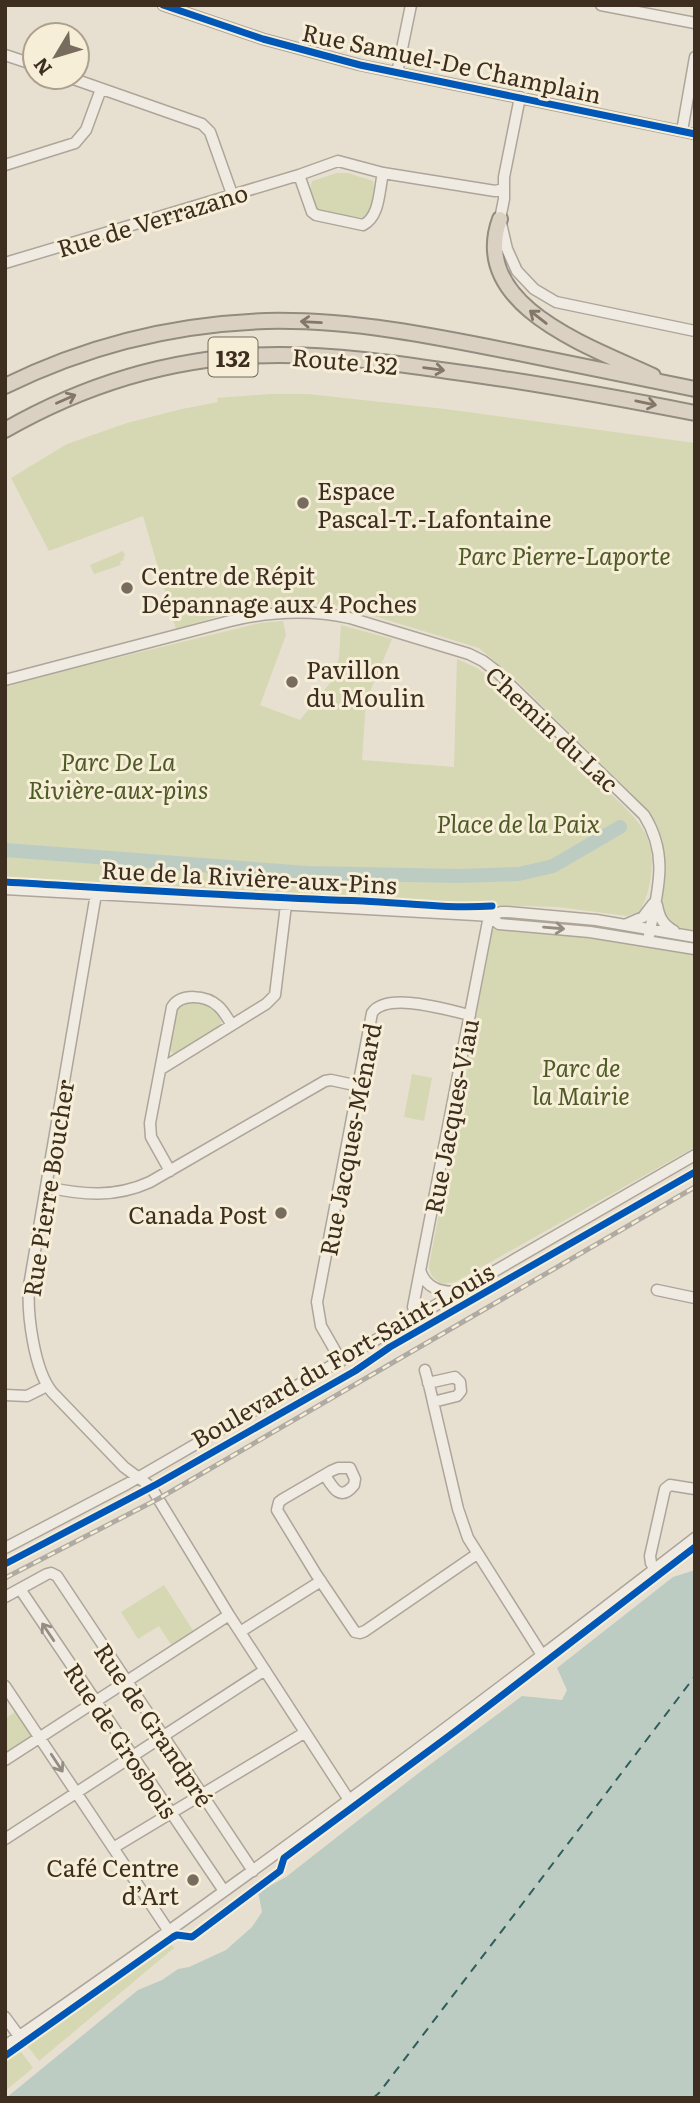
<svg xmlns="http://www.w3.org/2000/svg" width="700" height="2103" font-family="Literata,serif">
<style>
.green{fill:#d6d7b3}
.water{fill:#bcccc2}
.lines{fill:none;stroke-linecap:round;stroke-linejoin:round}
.river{stroke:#bcccc2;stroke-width:14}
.ferry{stroke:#2f5d5a;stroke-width:2;stroke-dasharray:9 7;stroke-linecap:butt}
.minor-casing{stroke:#ada599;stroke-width:13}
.highway-casing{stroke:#928b80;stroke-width:18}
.minor{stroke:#efebe3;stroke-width:10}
.highway{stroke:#dad1c2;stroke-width:14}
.rail-casing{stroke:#afaaa2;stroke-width:5}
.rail{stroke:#f7eed8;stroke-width:2.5;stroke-dasharray:8;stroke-linecap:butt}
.cycleway-casing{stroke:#f7eed8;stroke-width:11}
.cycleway{stroke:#0057b8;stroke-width:7}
.oneway{stroke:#847769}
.oneway2{stroke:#968c82}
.poi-dot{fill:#786c5e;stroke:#f7eed8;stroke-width:2.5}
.labels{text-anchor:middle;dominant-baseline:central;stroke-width:6;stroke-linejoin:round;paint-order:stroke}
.shield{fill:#f7eed8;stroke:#756857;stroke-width:2}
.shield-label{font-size:23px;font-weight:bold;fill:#3d2e20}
.street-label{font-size:24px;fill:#3d2e20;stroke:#f7eed8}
.poi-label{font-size:24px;fill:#3d2e20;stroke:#f7eed8;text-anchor:start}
.park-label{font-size:24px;font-style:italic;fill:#4d5a26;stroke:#f7eed8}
</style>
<rect width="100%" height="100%" fill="#e7e0d1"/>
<path class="green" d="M 337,173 L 348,173 L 373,181 L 374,188 L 370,213 L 364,218 L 320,212 C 311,205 309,191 312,181 Z
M 270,394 L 308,394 L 445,409 L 695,443 L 695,930 L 653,924 L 663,861 L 663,841 L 656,823 L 631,793 L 512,676 L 479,648 L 341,606 L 297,602 L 229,613 L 176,629 L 143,516 L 49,551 L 11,478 L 67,444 L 127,423 L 182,409 L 218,402 L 217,398 Z
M 123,551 L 125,556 L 123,557 L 124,560 L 120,562 L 121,565 L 94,574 L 90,565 Z
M 283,621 L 286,635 L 260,705 L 300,720 L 334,678 L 339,657 L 341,625 L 392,639 L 366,701 L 362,760 L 454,767 L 457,659 L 477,668 L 496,682 C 529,715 563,748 597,781 C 613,797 634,813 645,833 C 657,855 652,889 640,911 L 627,916 L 558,907 L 287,899 L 5,885 L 5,687 L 79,667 L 260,623 Z
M 493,927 L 695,950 L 695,1147 L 455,1282 L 442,1284 C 434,1279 430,1276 429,1266 Z
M 186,1001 C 202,1004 216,1005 221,1022 L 220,1027 L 177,1053 L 172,1053 L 169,1045 L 176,1009 L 179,1005 Z
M 412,1074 L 432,1078 L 424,1121 L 404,1117 Z
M 164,1585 L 194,1632 L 172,1646 L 159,1626 L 138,1639 L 121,1612 Z
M 16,1711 L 32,1735 L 5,1753 L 5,1719 Z
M 169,1941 L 174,1948 L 39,2061 L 26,2044 Z
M 19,2049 L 33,2068 L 5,2091 L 5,2059 Z"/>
<path class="water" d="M 695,1570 L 695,2098 L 6,2098 L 138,1990 L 162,1980 L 178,1969 L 189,1967 L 226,1950 L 252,1927 L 262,1912 L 258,1892 L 286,1877 L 416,1775 L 522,1696 L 562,1700 L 567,1690 L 557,1668 L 673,1577 Z"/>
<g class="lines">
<path class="river" d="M 5,850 L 307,873 L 460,876 L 519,874 L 553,866 L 620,827"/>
<path class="ferry" d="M 373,2098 L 379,2093 L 695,1676"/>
<defs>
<path id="minor" d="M 163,5 L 263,39 L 360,65 L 695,134
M 601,5 L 695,23
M 5,55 L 35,65
M 397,73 L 411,5
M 68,77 L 202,124 L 210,132 L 232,194
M 520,97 L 504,177 L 504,199 L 500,219 L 507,249 L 517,271 L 534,289 L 556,302 L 695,331
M 682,131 L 695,57
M 5,165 L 75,143 L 86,130 L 101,89
M 299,175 L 312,212 L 316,215 L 363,225 C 380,217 379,190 383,173
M 5,263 L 299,175 L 338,161 L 383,173 L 495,191 L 504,189
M 5,680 L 230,621 C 271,611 309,609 350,618 L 469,654 L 483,661 L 496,671 L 644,815 C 671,858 656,895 648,941
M 5,889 L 475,915 L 489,916 L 501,912 L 507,912 L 596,920 L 695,937
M 96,894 L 29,1286 C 27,1314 34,1370 52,1392 L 124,1467 L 151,1487 L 229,1615 L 349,1800
M 657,905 C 659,917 663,925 674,931
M 489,916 L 499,924 L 590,932 L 695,949
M 627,924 L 643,917 L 653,904
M 161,1069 L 266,1004 L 275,995 L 286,905
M 170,1171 L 151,1137 L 150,1123 L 172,1007 C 181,993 206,995 218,1006 C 224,1011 227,1018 232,1025
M 46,1187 C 83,1195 115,1198 150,1182 L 325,1081 L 331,1080 L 359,1086
M 420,1270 C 425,1287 441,1294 458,1291
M 657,1290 L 695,1298
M 418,1316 L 413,1307 L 418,1281 L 489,916
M 341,1361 L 321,1326 L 317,1302 L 372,1013 C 387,991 447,1010 470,1015
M 425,1370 C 428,1381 431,1392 433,1402 L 457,1396 L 461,1391 L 460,1382 L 455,1377 L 428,1383
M 5,1395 L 27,1396 L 47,1386
M 433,1402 L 458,1509 L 468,1538 L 542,1655
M 325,1475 C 333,1488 340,1502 354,1485 L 355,1479 L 350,1468 L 338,1468 L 331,1471 L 283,1499 L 279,1502 L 277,1510 L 316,1574 L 355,1632 L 360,1633 L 365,1631 L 477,1554
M 5,1548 L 127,1484 L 695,1155
M 655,1570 L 651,1563 L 650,1556 L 665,1489 L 670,1485 L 695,1489
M 20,1589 L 224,1891
M 5,1597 L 47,1574 L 51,1573 L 57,1576 L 253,1871
M 240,1632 L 321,1581
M 5,1686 L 168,1930
M 5,1760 L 229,1615
M 5,1839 L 265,1670
M 113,1848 L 304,1733
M 5,2017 L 19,2036
M 5,2046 C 240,1884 469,1713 695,1538"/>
<path id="highway" d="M 500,219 C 468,307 594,348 653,376
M 5,386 C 86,346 175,324 266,321 C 352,319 439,337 523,354 C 580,366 638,377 695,389
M 5,430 C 89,382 182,355 279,355 C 336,355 393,363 448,371 C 531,382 613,397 695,413"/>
</defs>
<use href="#minor" class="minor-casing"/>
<use href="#highway" class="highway-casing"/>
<use href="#minor" class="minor"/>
<use href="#highway" class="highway"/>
<defs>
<path id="rail" d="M 5,1578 L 158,1499 L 695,1187"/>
</defs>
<use href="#rail" class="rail-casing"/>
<use href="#rail" class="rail"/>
<defs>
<path id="cycleway" d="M 163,5 L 263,39 L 360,65 L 695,134
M 5,882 C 125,889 244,897 363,901 C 406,903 449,909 492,906
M 5,1564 L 157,1484 L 355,1371 L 390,1347 L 695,1172
M 5,2056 L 173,1937 L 177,1935 L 192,1937 L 280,1871 L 284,1858 L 457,1730 L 695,1547"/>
</defs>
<use href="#cycleway" class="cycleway-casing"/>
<use href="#cycleway" class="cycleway"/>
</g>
<defs><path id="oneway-shaft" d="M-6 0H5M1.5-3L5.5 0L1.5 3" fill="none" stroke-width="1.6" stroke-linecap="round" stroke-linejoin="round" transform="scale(1.75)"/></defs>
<g class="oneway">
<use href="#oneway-shaft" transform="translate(538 317) rotate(-142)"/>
<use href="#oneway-shaft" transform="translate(311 322) rotate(-177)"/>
<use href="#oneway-shaft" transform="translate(434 369) rotate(7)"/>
<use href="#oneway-shaft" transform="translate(66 399) rotate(-24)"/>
<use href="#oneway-shaft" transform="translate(646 403) rotate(12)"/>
</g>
<g class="oneway2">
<use href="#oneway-shaft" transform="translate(554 928) rotate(5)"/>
<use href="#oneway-shaft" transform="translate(48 1632) rotate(-124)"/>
<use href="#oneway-shaft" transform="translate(57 1763) rotate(57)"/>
</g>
<g class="poi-dot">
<circle cx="303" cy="503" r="7"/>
<circle cx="127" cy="588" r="7"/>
<circle cx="292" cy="682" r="7"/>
<circle cx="281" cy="1213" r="7"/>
<circle cx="193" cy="1880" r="7"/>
</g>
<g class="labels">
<rect class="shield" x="208.5" y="337.5" width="49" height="39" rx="5"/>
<g class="shield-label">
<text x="233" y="357">132</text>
</g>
<g class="street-label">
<text transform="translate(452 62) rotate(12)">Rue Samuel-De Champlain</text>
<text transform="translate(152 219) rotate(-17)">Rue de Verrazano</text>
<text transform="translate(345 360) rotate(5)">Route 132</text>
<text transform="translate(553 728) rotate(43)">Chemin du Lac</text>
<text transform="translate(249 876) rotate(3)">Rue de la Rivière-aux-Pins</text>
<text transform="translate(450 1116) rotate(-79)">Rue Jacques-Viau</text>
<text transform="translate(349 1139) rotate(-79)">Rue Jacques-Ménard</text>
<text transform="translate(47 1188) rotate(-81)">Rue Pierre Boucher</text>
<text transform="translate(342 1354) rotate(-30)">Boulevard du Fort-Saint-Louis</text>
<text transform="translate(155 1724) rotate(56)">Rue de Grandpré</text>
<text transform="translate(122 1740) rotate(56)">Rue de Grosbois</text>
</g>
<g class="poi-label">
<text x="317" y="489">Espace<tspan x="317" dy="28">Pascal-T.-Lafontaine</tspan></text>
<text x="141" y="574">Centre de Répit<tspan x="141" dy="28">Dépannage aux 4 Poches</tspan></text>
<text x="306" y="668">Pavillon<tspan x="306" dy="28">du Moulin</tspan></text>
<text x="267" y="1213" text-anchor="end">Canada Post</text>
<text x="179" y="1866" text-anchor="end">Café Centre<tspan x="179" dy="28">d’Art</tspan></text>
</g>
<g class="park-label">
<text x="564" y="554">Parc Pierre-Laporte</text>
<text x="118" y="760">Parc De La<tspan x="118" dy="28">Rivière-aux-pins</tspan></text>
<text x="518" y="822">Place de la Paix</text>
<text x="581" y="1066">Parc de<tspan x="581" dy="28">la Mairie</tspan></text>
</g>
</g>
<rect width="700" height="2103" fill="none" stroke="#3d2e20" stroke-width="14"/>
<g transform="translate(56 56) rotate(232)"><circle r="33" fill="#f7eed8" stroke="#ada18e" stroke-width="2"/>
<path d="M0-5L12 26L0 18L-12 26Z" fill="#786c5e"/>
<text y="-10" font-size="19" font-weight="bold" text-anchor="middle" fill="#3d2e20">N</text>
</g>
</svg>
